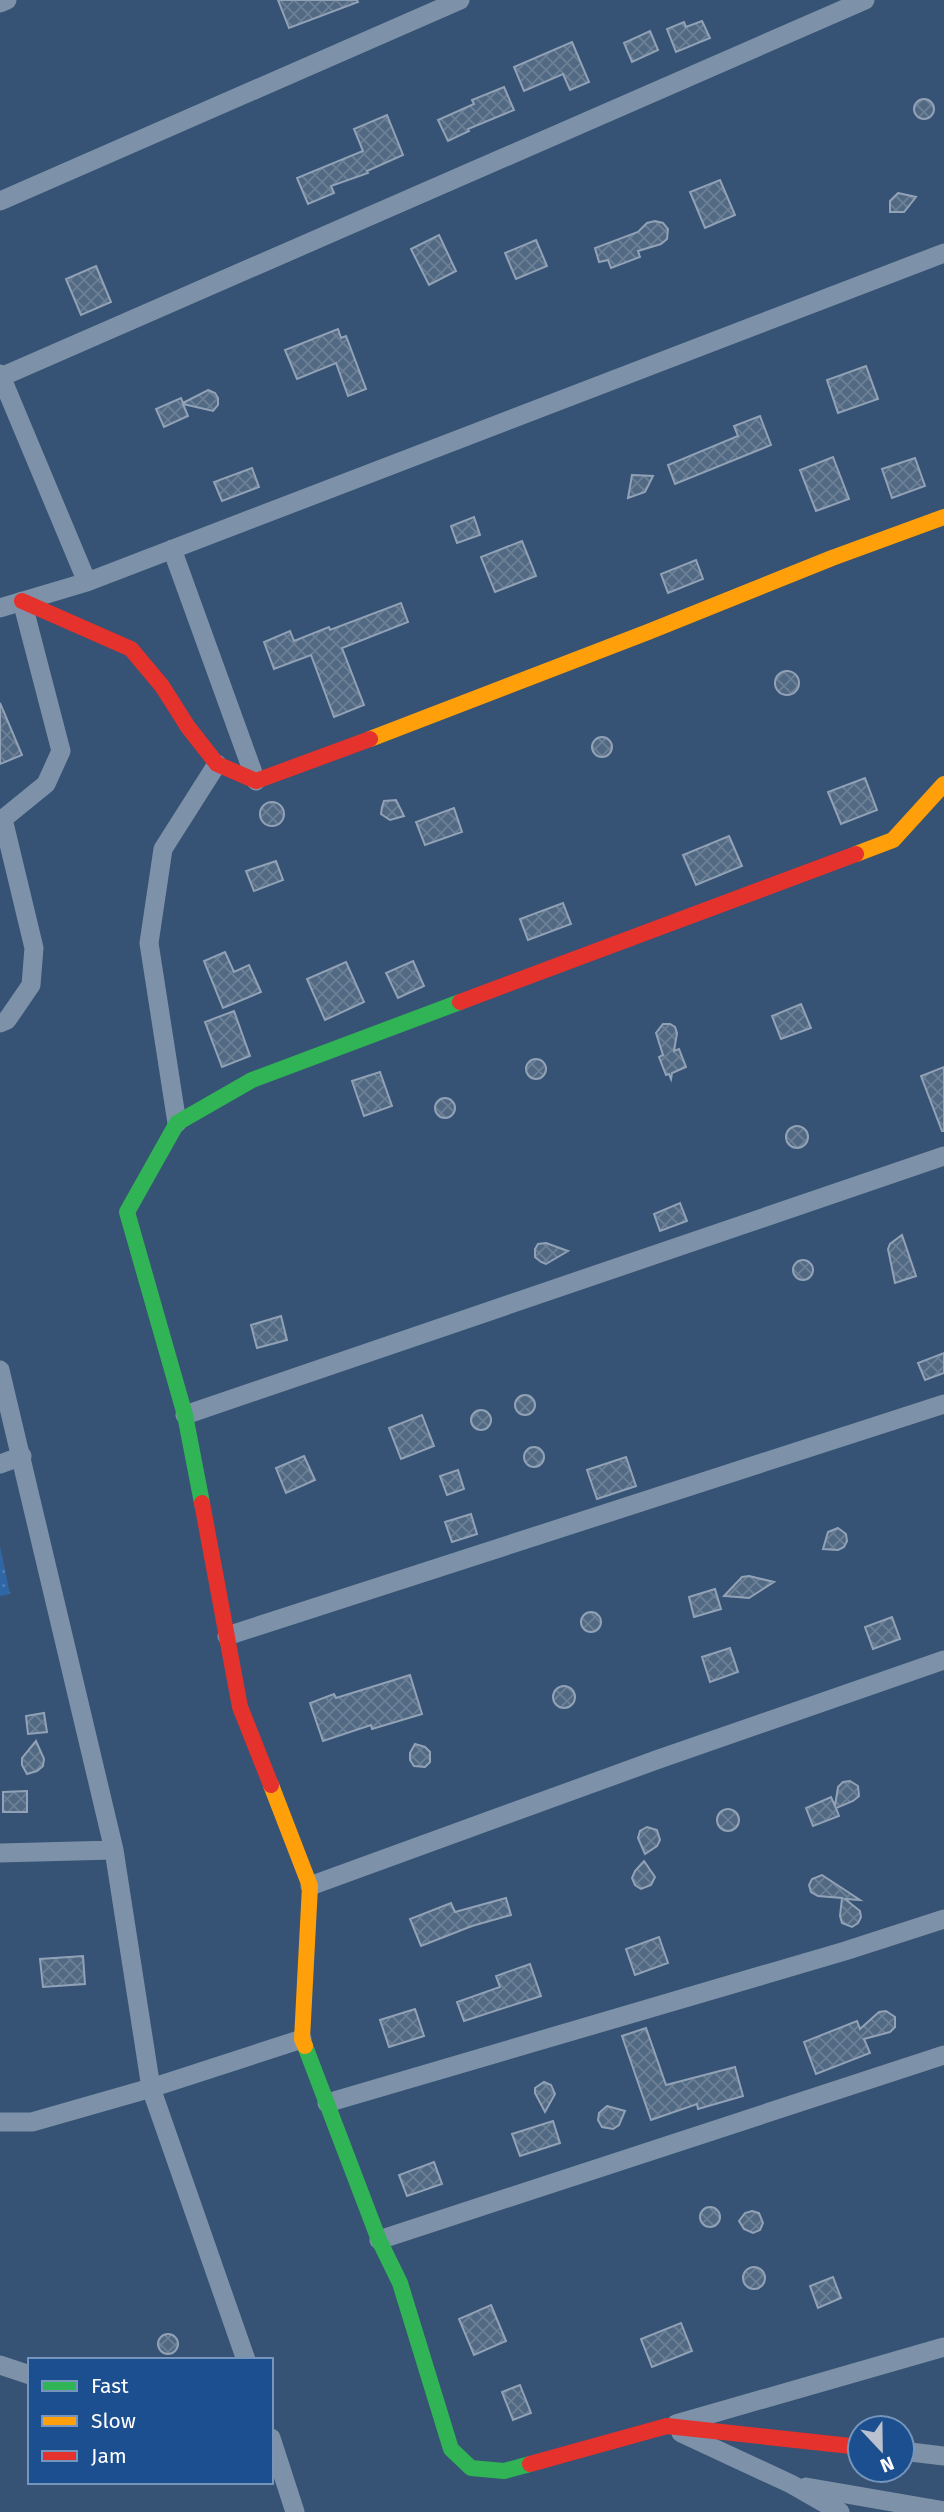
<svg xmlns="http://www.w3.org/2000/svg" width="944" height="2512" font-family="'Fira Sans',sans-serif">
<style>
.park{fill:url(#park-dots)}
.building{fill:url(#building-cross-hatch);stroke:#92a2b6;stroke-width:2}
.lines{fill:none;stroke-linecap:round;stroke-linejoin:round}
.street{stroke:#7d92a8;stroke-width:19}
.fast{stroke:#30b455;stroke-width:16}
.slow{stroke:#ff9f0a;stroke-width:16}
.jam{stroke:#e5322d;stroke-width:16}
</style>
<defs>
<pattern id="park-dots" width="8" height="8" patternUnits="userSpaceOnUse" patternTransform="scale(1.75)"><rect width="8" height="8" fill="#2f66a5"/><path d="M2 2h.1M6 6h.1" fill="none" stroke="#4e7db2" stroke-width="1.8" stroke-linecap="round"/></pattern>
<pattern id="building-cross-hatch" width="8" height="8" patternUnits="userSpaceOnUse" patternTransform="scale(1.75)"><rect width="8" height="8" fill="#526984"/><path d="M0 0l8 8M0 8l8-8" fill="none" stroke="#6c8096"/></pattern>
</defs>
<rect width="100%" height="100%" fill="#365274"/>
<path class="park" d="M 0,1546 L 10,1594 L 0,1596 Z"/>
<path class="building" d="M 278,0 L 357,0 L 358,2 L 289,28 Z
M 702,21 L 710,38 L 676,52 L 667,29 L 684,22 L 686,27 Z
M 650,31 L 658,50 L 632,62 L 624,43 Z
M 572,42 L 589,82 L 570,90 L 563,74 L 524,91 L 514,67 Z
M 504,87 L 514,110 L 468,129 L 469,131 L 448,141 L 438,120 L 474,104 L 472,100 Z
M914 109a10 10 0 1 1 20 0a10 10 0 1 1-20 0Z
M 387,115 L 403,155 L 367,171 L 368,173 L 331,186 L 334,193 L 308,204 L 297,178 L 363,151 L 354,129 Z
M 720,180 L 735,215 L 705,228 L 690,192 Z
M 898,193 L 916,197 L 904,212 L 890,212 L 890,201 Z
M 655,221 L 663,223 L 668,229 L 667,239 L 661,244 L 638,251 L 640,257 L 611,268 L 608,260 L 599,262 L 595,248 L 638,232 L 647,223 Z
M 439,235 L 456,271 L 429,285 L 411,249 Z
M 536,240 L 547,266 L 516,279 L 505,253 Z
M 96,266 L 111,302 L 81,315 L 66,279 Z
M 338,329 L 341,338 L 346,336 L 366,389 L 348,396 L 336,363 L 297,379 L 285,350 Z
M 866,366 L 878,399 L 838,413 L 827,380 Z
M 208,390 L 215,393 L 218,398 L 218,405 L 213,411 L 183,404 L 188,416 L 164,427 L 156,409 L 181,398 L 183,403 Z
M 760,416 L 771,445 L 675,484 L 668,465 L 738,436 L 734,426 Z
M 833,457 L 849,499 L 816,511 L 800,470 Z
M 915,458 L 925,486 L 892,498 L 882,469 Z
M 252,468 L 259,487 L 222,501 L 214,482 Z
M 632,475 L 653,476 L 645,492 L 628,498 Z
M 474,517 L 480,535 L 457,543 L 451,526 Z
M 522,541 L 536,576 L 495,592 L 481,557 Z
M 696,560 L 703,579 L 668,593 L 661,574 Z
M 401,603 L 408,622 L 342,648 L 364,705 L 334,717 L 311,655 L 274,669 L 264,642 L 290,631 L 294,641 L 329,627 L 330,630 Z
M775 683a12 12 0 1 1 24 0a12 12 0 1 1-24 0Z
M 0,703 L 22,755 L 0,764 Z
M592 747a10 10 0 1 1 20 0a10 10 0 1 1-20 0Z
M 865,778 L 877,810 L 841,824 L 828,792 Z
M 396,800 L 404,816 L 390,820 L 381,814 L 382,807 L 384,801 Z
M260 814a12 12 0 1 1 24 0a12 12 0 1 1-24 0Z
M 454,808 L 462,832 L 425,845 L 416,822 Z
M 729,836 L 742,866 L 696,885 L 683,855 Z
M 276,861 L 283,880 L 254,891 L 246,871 Z
M 563,903 L 571,924 L 528,940 L 520,919 Z
M 225,952 L 234,972 L 249,965 L 261,992 L 223,1008 L 204,961 Z
M 413,961 L 424,986 L 398,998 L 386,973 Z
M 346,962 L 364,1002 L 325,1020 L 307,979 Z
M 801,1004 L 811,1028 L 781,1039 L 772,1016 Z
M 234,1011 L 250,1056 L 222,1067 L 205,1022 Z
M 663,1024 L 670,1024 L 675,1027 L 677,1033 L 674,1051 L 679,1049 L 686,1067 L 672,1073 L 671,1079 L 669,1074 L 666,1075 L 659,1057 L 663,1055 L 656,1033 Z
M526 1069a10 10 0 1 1 20 0a10 10 0 1 1-20 0Z
M 944,1067 L 944,1131 L 942,1131 L 921,1076 Z
M 380,1072 L 392,1106 L 364,1116 L 352,1081 Z
M435 1108a10 10 0 1 1 20 0a10 10 0 1 1-20 0Z
M786 1137a11 11 0 1 1 22 0a11 11 0 1 1-22 0Z
M 680,1203 L 687,1221 L 660,1231 L 654,1214 Z
M 902,1235 L 916,1276 L 895,1283 L 888,1249 L 890,1244 Z
M 546,1243 L 568,1251 L 546,1264 L 541,1262 L 535,1257 L 535,1249 L 538,1244 Z
M793 1270a10 10 0 1 1 20 0a10 10 0 1 1-20 0Z
M 281,1316 L 287,1340 L 257,1348 L 251,1325 Z
M 944,1353 L 944,1373 L 925,1380 L 918,1363 Z
M515 1405a10 10 0 1 1 20 0a10 10 0 1 1-20 0Z
M471 1420a10 10 0 1 1 20 0a10 10 0 1 1-20 0Z
M 422,1415 L 434,1446 L 401,1459 L 389,1428 Z
M524 1457a10 10 0 1 1 20 0a10 10 0 1 1-20 0Z
M 304,1456 L 315,1480 L 286,1493 L 276,1468 Z
M 626,1457 L 636,1486 L 597,1499 L 587,1470 Z
M 458,1470 L 464,1489 L 447,1495 L 440,1476 Z
M 471,1514 L 477,1534 L 452,1542 L 445,1522 Z
M 838,1528 L 846,1534 L 847,1541 L 844,1547 L 838,1550 L 823,1549 L 828,1532 Z
M 749,1576 L 774,1582 L 749,1598 L 724,1596 L 742,1577 Z
M 715,1589 L 721,1609 L 694,1617 L 689,1597 Z
M581 1622a10 10 0 1 1 20 0a10 10 0 1 1-20 0Z
M 892,1617 L 900,1639 L 873,1649 L 865,1627 Z
M 730,1648 L 738,1672 L 710,1682 L 702,1657 Z
M 410,1675 L 422,1714 L 372,1729 L 371,1725 L 323,1741 L 310,1703 L 334,1694 L 336,1698 Z
M553 1697a11 11 0 1 1 22 0a11 11 0 1 1-22 0Z
M 44,1713 L 47,1732 L 28,1734 L 26,1716 Z
M 36,1741 L 44,1759 L 43,1766 L 37,1771 L 27,1774 L 22,1765 L 22,1758 Z
M 415,1744 L 425,1747 L 430,1752 L 430,1762 L 425,1767 L 414,1766 L 410,1760 L 410,1753 Z
M 850,1781 L 858,1786 L 859,1796 L 853,1801 L 836,1808 L 839,1816 L 813,1826 L 806,1808 L 831,1797 L 835,1806 L 838,1787 L 843,1782 Z
M 27,1791 L 27,1812 L 3,1812 L 3,1792 Z
M717 1820a11 11 0 1 1 22 0a11 11 0 1 1-22 0Z
M 647,1827 L 657,1830 L 660,1840 L 657,1846 L 645,1854 L 638,1838 L 640,1831 Z
M 644,1861 L 655,1877 L 651,1885 L 641,1889 L 635,1885 L 632,1878 L 635,1871 Z
M 822,1875 L 860,1900 L 845,1899 L 860,1911 L 861,1917 L 858,1923 L 852,1927 L 842,1923 L 840,1916 L 842,1898 L 818,1896 L 811,1892 L 809,1885 L 812,1879 Z
M 506,1898 L 511,1915 L 472,1926 L 421,1946 L 410,1919 L 451,1903 L 455,1912 Z
M 659,1937 L 668,1963 L 635,1975 L 626,1949 Z
M 83,1956 L 85,1984 L 43,1987 L 40,1959 Z
M 530,1964 L 541,1996 L 464,2021 L 457,2002 L 500,1987 L 496,1976 Z
M 415,2009 L 424,2036 L 389,2047 L 380,2020 Z
M 886,2011 L 895,2017 L 895,2027 L 890,2032 L 864,2039 L 870,2053 L 816,2074 L 804,2042 L 857,2021 L 860,2029 L 879,2012 Z
M 646,2028 L 666,2085 L 735,2067 L 743,2096 L 698,2109 L 697,2104 L 651,2120 L 622,2036 Z
M 544,2082 L 551,2085 L 555,2094 L 545,2112 L 535,2093 L 535,2088 Z
M 607,2106 L 625,2111 L 619,2125 L 613,2129 L 602,2127 L 598,2120 L 599,2113 Z
M 553,2121 L 560,2143 L 520,2156 L 512,2134 Z
M 434,2162 L 442,2184 L 407,2196 L 399,2175 Z
M700 2217a10 10 0 1 1 20 0a10 10 0 1 1-20 0Z
M 752,2211 L 759,2213 L 763,2223 L 760,2230 L 753,2233 L 744,2229 L 739,2221 L 745,2213 Z
M743 2278a11 11 0 1 1 22 0a11 11 0 1 1-22 0Z
M 833,2277 L 841,2298 L 818,2308 L 810,2286 Z
M 491,2305 L 506,2341 L 474,2355 L 459,2319 Z
M 681,2323 L 692,2351 L 652,2367 L 641,2339 Z
M158 2344a10 10 0 1 1 20 0a10 10 0 1 1-20 0Z
M 520,2385 L 531,2413 L 513,2420 L 502,2392 Z"/>
<g class="lines">
<path class="street" d="M 0,3 L 7,0
M 0,201 L 460,0
M 0,374 L 87,582
M 1,377 L 865,0
M 172,549 L 256,781
M 0,608 L 87,582 L 944,253
M 0,1023 L 7,1020 L 31,985 L 34,948 L 3,819 L 46,784 L 61,751 L 22,601
M 177,1123 L 149,943 L 163,849 L 217,764
M 0,1370 L 114,1850 L 151,2088 L 246,2360
M 185,1415 L 944,1156
M 0,1464 L 22,1456
M 227,1636 L 944,1404
M 0,1853 L 114,1850
M 310,1886 L 659,1759 L 944,1660
M 327,2103 L 845,1951 L 944,1919
M 0,2122 L 32,2122 L 151,2088 L 302,2039
M 379,2240 L 944,2055
M 0,2365 L 30,2375
M 676,2424 L 944,2347
M 681,2433 L 791,2484 L 840,2512
M 271,2438 L 295,2512
M 902,2451 L 944,2456
M 806,2487 L 944,2511"/>
<path class="fast" d="M 202,1503 L 185,1415 L 127,1212 L 177,1123 L 252,1080 L 460,1002
M 305,2046 L 379,2240 L 400,2283 L 451,2449 L 471,2468 L 504,2471 L 530,2464"/>
<path class="slow" d="M 370,739 L 648,632 L 832,558 L 944,517
M 856,854 L 893,840 L 944,784
M 271,1785 L 310,1886 L 302,2039 L 305,2046"/>
<path class="jam" d="M 22,601 L 131,649 L 162,686 L 188,727 L 217,764 L 256,781 L 370,739
M 460,1002 L 856,854
M 202,1503 L 240,1707 L 271,1785
M 530,2464 L 667,2426 L 860,2447"/>
</g>
<rect x="28" y="2358" width="245" height="126" fill="#1b4f8f" stroke="#7695bc" stroke-width="2"/>
<rect x="42" y="2381" width="35" height="10" fill="#30b455" stroke="#7695bc" stroke-width="2"/>
<text x="91" y="2393" font-size="21" fill="#ffffff">Fast</text>
<rect x="42" y="2416" width="35" height="10" fill="#ff9f0a" stroke="#7695bc" stroke-width="2"/>
<text x="91" y="2428" font-size="21" fill="#ffffff">Slow</text>
<rect x="42" y="2451" width="35" height="10" fill="#e5322d" stroke="#7695bc" stroke-width="2"/>
<text x="91" y="2463" font-size="21" fill="#ffffff">Jam</text>
<g transform="translate(881 2449) rotate(158)"><circle r="33" fill="#1b4f8f" stroke="#7695bc" stroke-width="2"/>
<path d="M0-5L12 26L0 18L-12 26Z" fill="#b9c2ce"/>
<text y="-10" font-size="19" font-weight="bold" text-anchor="middle" fill="#ffffff">N</text>
</g>
</svg>
